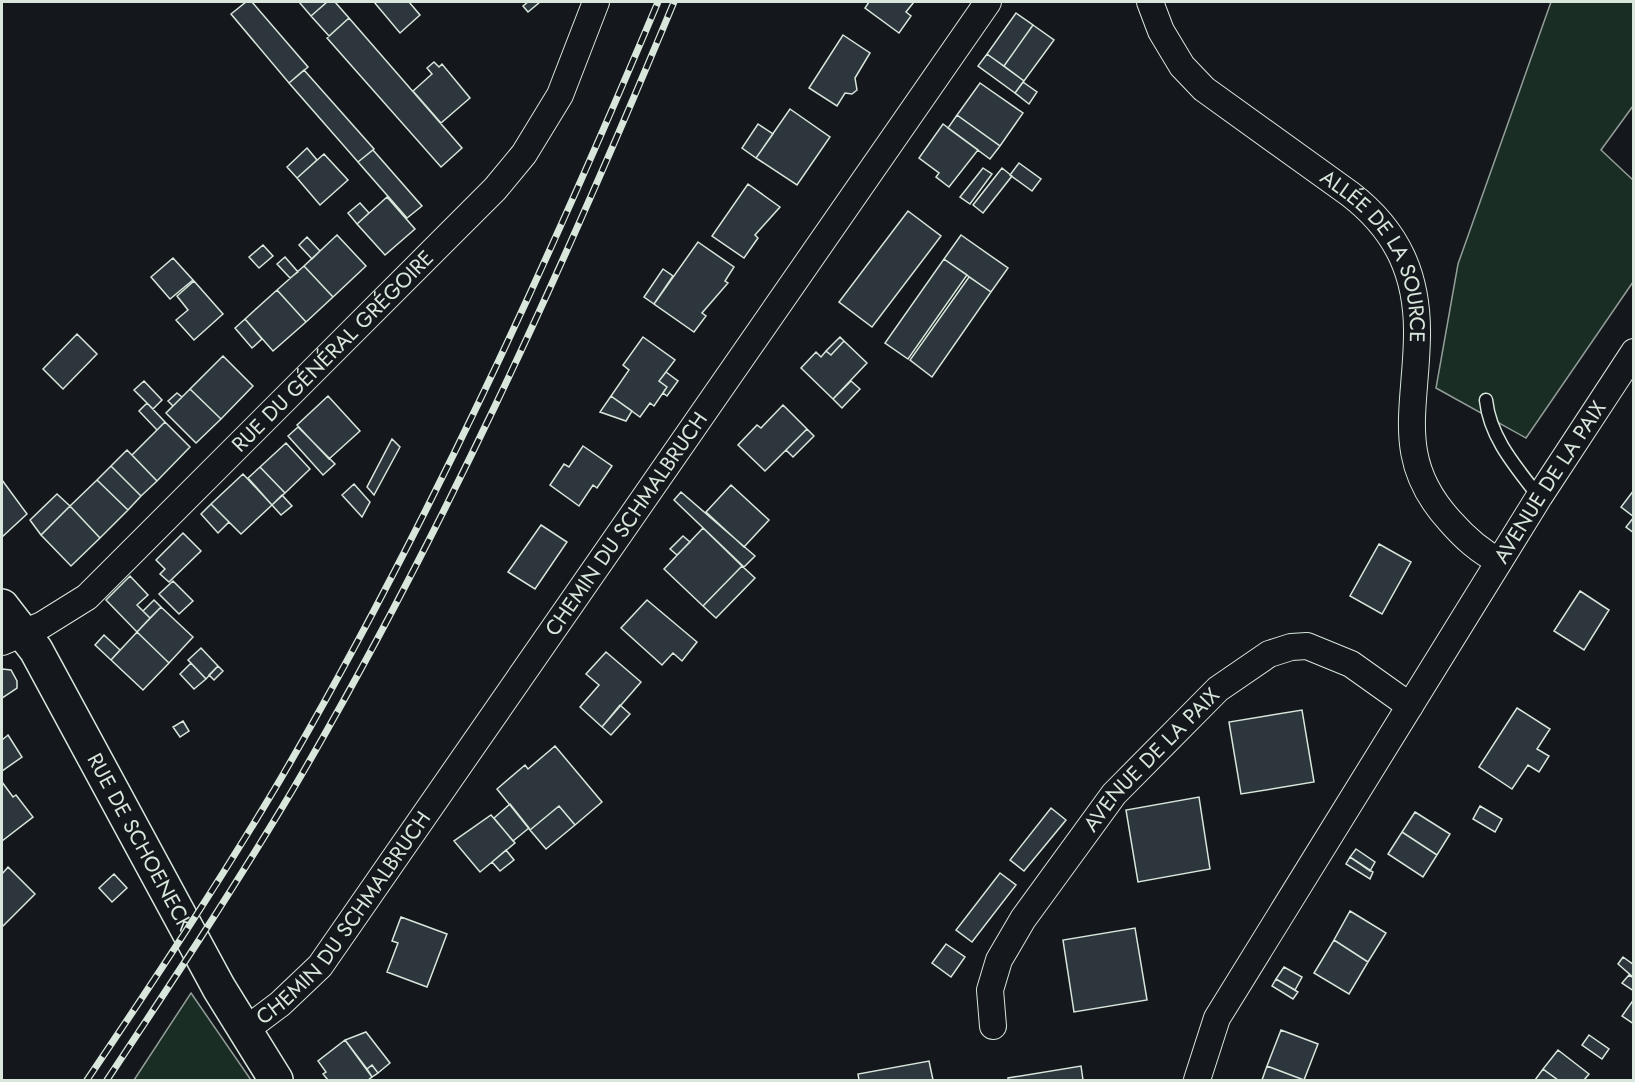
<svg xmlns="http://www.w3.org/2000/svg" width="1635" height="1082" font-family="Jost,sans-serif">
<style>
.green{fill:#1a2d24;stroke:#939e99;stroke-width:1.5}
.building{fill:#2c363c;stroke:#d8e6dc;stroke-width:1.5}
.lines{fill:none;stroke-linecap:round;stroke-linejoin:round}
.lane-casing{stroke:#d8e6dc;stroke-width:15}
.street-casing{stroke:#d8e6dc;stroke-width:28}
.secondary-casing{stroke:#d8e6dc;stroke-width:36}
.lane{stroke:#14181c;stroke-width:12}
.street{stroke:#14181c;stroke-width:26}
.secondary{stroke:#14181c;stroke-width:33}
.rail-casing{stroke:#d8e6dc;stroke-width:7}
.rail{stroke:#14181c;stroke-width:4.5;stroke-dasharray:14;stroke-linecap:butt}
.labels{text-anchor:middle;dominant-baseline:central;stroke-width:4.5;stroke-linejoin:round;paint-order:stroke}
.street-label{font-size:21px;fill:#d8e6dc;stroke:#14181c}
</style>
<rect width="100%" height="100%" fill="#14181c"/>
<path class="green" d="M 1551,2 L 1633,2 L 1633,106 L 1601,150 L 1633,180 L 1633,282 L 1526,438 L 1436,388 L 1458,264 Z
M 191,993 L 251,1080 L 134,1080 Z"/>
<path class="building" d="M 246,2 L 252,2 L 308,67 L 289,83 L 231,14 Z
M 299,2 L 327,2 L 311,16 Z
M 327,2 L 335,2 L 349,18 L 329,36 L 311,16 Z
M 374,2 L 409,2 L 420,15 L 400,33 Z
M 528,2 L 540,2 L 528,12 L 523,6 Z
M 869,2 L 914,2 L 906,12 L 911,16 L 899,33 L 865,8 Z
M 1016,13 L 1033,25 L 1004,66 L 987,54 Z
M 349,18 L 462,148 L 441,167 L 327,38 Z
M 1033,25 L 1054,40 L 1024,81 L 1004,66 Z
M 843,35 L 870,53 L 855,78 L 857,90 L 852,94 L 845,93 L 837,106 L 809,88 Z
M 987,54 L 1024,81 L 1015,93 L 978,66 Z
M 434,62 L 439,67 L 442,64 L 470,98 L 441,123 L 413,91 L 432,74 L 427,68 Z
M 304,70 L 374,149 L 358,162 L 289,83 Z
M 1023,82 L 1037,92 L 1029,104 L 1015,93 Z
M 980,83 L 1023,113 L 1000,146 L 957,115 Z
M 790,109 L 830,137 L 797,185 L 756,158 Z
M 957,115 L 1000,146 L 990,159 L 948,128 Z
M 758,124 L 773,134 L 756,158 L 742,148 Z
M 943,124 L 978,150 L 949,187 L 936,177 L 939,173 L 919,158 Z
M 307,148 L 317,160 L 297,178 L 287,167 Z
M 373,150 L 422,206 L 407,218 L 358,162 Z
M 324,154 L 348,180 L 320,205 L 297,178 Z
M 1019,163 L 1041,179 L 1032,191 L 1010,175 Z
M 983,168 L 992,174 L 970,204 L 960,197 Z
M 1002,168 L 1012,176 L 983,213 L 973,205 Z
M 748,184 L 780,207 L 755,235 L 758,238 L 744,258 L 712,236 Z
M 387,197 L 415,229 L 385,255 L 357,224 Z
M 360,203 L 369,213 L 357,224 L 348,213 Z
M 908,211 L 941,236 L 872,327 L 839,302 Z
M 337,235 L 366,266 L 333,297 L 304,266 Z
M 961,235 L 1008,268 L 991,292 L 944,259 Z
M 307,237 L 320,251 L 312,259 L 299,245 Z
M 698,242 L 734,267 L 725,281 L 728,283 L 702,313 L 706,316 L 694,332 L 654,304 Z
M 263,245 L 273,256 L 259,268 L 249,257 Z
M 285,257 L 298,272 L 290,278 L 277,264 Z
M 173,258 L 193,280 L 170,299 L 151,277 Z
M 944,259 L 967,275 L 908,359 L 885,343 Z
M 304,266 L 333,297 L 306,322 L 277,290 Z
M 663,269 L 673,276 L 654,304 L 644,297 Z
M 969,277 L 991,292 L 932,377 L 910,360 Z
M 194,281 L 223,314 L 194,340 L 176,320 L 188,310 L 177,296 Z
M 277,290 L 306,322 L 273,351 L 245,319 Z
M 245,319 L 262,339 L 252,348 L 235,328 Z
M 77,334 L 97,354 L 63,389 L 43,369 Z
M 643,337 L 675,360 L 659,381 L 667,387 L 654,406 L 650,403 L 640,417 L 611,396 L 629,370 L 623,365 Z
M 840,337 L 844,341 L 831,355 L 826,351 Z
M 844,341 L 867,363 L 833,399 L 801,368 L 816,352 L 821,357 L 826,351 L 831,355 Z
M 223,356 L 253,386 L 221,419 L 190,389 Z
M 666,372 L 678,381 L 667,396 L 663,393 L 667,387 L 659,381 Z
M 144,381 L 162,400 L 153,409 L 134,390 Z
M 851,381 L 860,389 L 842,408 L 833,399 Z
M 190,389 L 221,419 L 196,443 L 166,413 Z
M 177,393 L 182,397 L 173,406 L 168,401 Z
M 328,396 L 360,431 L 329,459 L 297,425 Z
M 611,396 L 632,411 L 626,421 L 600,412 Z
M 147,403 L 165,422 L 157,430 L 139,411 Z
M 783,405 L 807,429 L 765,471 L 738,445 L 757,425 L 761,428 Z
M 165,422 L 190,447 L 157,481 L 132,455 Z
M 298,427 L 335,464 L 323,475 L 288,436 Z
M 807,429 L 814,436 L 793,457 L 786,450 Z
M 392,439 L 400,447 L 374,495 L 367,487 Z
M 286,443 L 310,469 L 285,493 L 260,467 Z
M 583,446 L 612,466 L 597,488 L 593,485 L 579,506 L 550,485 L 564,464 L 569,467 Z
M 127,450 L 157,481 L 141,496 L 111,466 Z
M 111,466 L 141,496 L 128,510 L 97,480 Z
M 260,467 L 285,493 L 272,505 L 248,478 Z
M 243,474 L 272,505 L 241,534 L 211,504 Z
M 2,480 L 27,514 L 2,537 Z
M 97,480 L 128,510 L 100,538 L 70,506 Z
M 354,484 L 370,502 L 362,517 L 342,495 Z
M 731,485 L 769,520 L 744,547 L 706,512 Z
M 1634,490 L 1634,517 L 1621,507 Z
M 681,492 L 755,556 L 744,567 L 674,500 Z
M 57,494 L 70,506 L 41,535 L 30,520 Z
M 282,495 L 292,506 L 281,515 L 272,505 Z
M 211,504 L 229,522 L 218,533 L 201,514 Z
M 70,506 L 100,538 L 71,566 L 41,535 Z
M 1634,517 L 1634,533 L 1626,527 Z
M 541,525 L 567,542 L 535,589 L 508,572 Z
M 703,528 L 742,566 L 703,606 L 664,569 Z
M 183,533 L 201,551 L 169,582 L 160,574 L 165,569 L 156,560 Z
M 683,536 L 690,542 L 677,555 L 670,549 Z
M 1379,544 L 1411,562 L 1382,614 L 1350,596 Z
M 742,566 L 755,578 L 716,618 L 703,606 Z
M 130,576 L 148,595 L 137,605 L 150,618 L 137,632 L 106,600 Z
M 173,581 L 193,601 L 179,614 L 159,594 Z
M 1580,591 L 1609,610 L 1584,650 L 1554,631 Z
M 154,600 L 161,607 L 150,618 L 143,611 Z
M 647,600 L 697,642 L 682,661 L 673,653 L 662,665 L 621,628 Z
M 161,607 L 193,637 L 169,663 L 137,632 Z
M 137,632 L 169,663 L 143,690 L 111,660 Z
M 104,635 L 120,650 L 111,660 L 95,645 Z
M 201,648 L 218,666 L 206,679 L 188,660 Z
M 606,652 L 641,682 L 602,727 L 580,707 L 599,685 L 586,674 Z
M 191,663 L 206,679 L 194,689 L 180,674 Z
M 218,666 L 223,671 L 214,680 L 209,675 Z
M 2,669 L 11,670 L 17,681 L 17,688 L 2,698 Z
M 620,705 L 630,714 L 611,735 L 602,727 Z
M 1517,708 L 1550,729 L 1537,749 L 1549,756 L 1539,772 L 1528,765 L 1512,789 L 1479,767 Z
M 1302,710 L 1314,782 L 1241,794 L 1229,722 Z
M 183,721 L 189,731 L 180,737 L 173,727 Z
M 8,735 L 22,757 L 2,771 L 2,740 Z
M 555,746 L 602,802 L 575,825 L 559,806 L 530,830 L 497,789 L 525,765 L 528,769 Z
M 2,782 L 13,797 L 16,795 L 33,817 L 2,841 Z
M 1199,797 L 1210,869 L 1138,882 L 1126,810 Z
M 510,804 L 529,828 L 513,841 L 494,818 Z
M 559,806 L 575,825 L 546,849 L 530,830 Z
M 1480,806 L 1502,819 L 1495,832 L 1473,819 Z
M 1051,808 L 1066,820 L 1024,871 L 1010,860 Z
M 1415,812 L 1450,834 L 1437,855 L 1402,832 Z
M 491,815 L 515,843 L 480,872 L 454,841 Z
M 1402,832 L 1437,855 L 1423,877 L 1388,854 Z
M 1356,849 L 1375,862 L 1370,871 L 1350,857 Z
M 506,850 L 514,860 L 500,871 L 492,862 Z
M 1350,857 L 1373,872 L 1370,879 L 1346,864 Z
M 8,867 L 35,894 L 2,927 L 2,874 Z
M 1000,873 L 1016,885 L 972,942 L 956,930 Z
M 114,874 L 127,888 L 112,902 L 99,888 Z
M 1350,911 L 1386,933 L 1368,962 L 1334,940 Z
M 401,917 L 447,934 L 427,987 L 387,972 L 398,943 L 392,941 Z
M 1135,928 L 1147,1000 L 1074,1012 L 1063,940 Z
M 1334,940 L 1368,962 L 1349,994 L 1314,973 Z
M 946,944 L 965,957 L 951,977 L 932,963 Z
M 1623,957 L 1634,965 L 1634,978 L 1618,964 Z
M 1284,967 L 1302,977 L 1295,990 L 1276,979 Z
M 1629,975 L 1634,978 L 1634,991 L 1622,983 Z
M 1276,979 L 1298,992 L 1293,999 L 1272,986 Z
M 1634,999 L 1634,1024 L 1622,1016 Z
M 1281,1030 L 1318,1044 L 1304,1080 L 1267,1066 Z
M 366,1032 L 390,1063 L 378,1073 L 372,1065 L 367,1069 L 345,1040 Z
M 1589,1035 L 1609,1049 L 1602,1059 L 1582,1045 Z
M 345,1040 L 372,1077 L 368,1080 L 328,1080 L 323,1074 L 326,1072 L 318,1061 Z
M 1558,1050 L 1589,1074 L 1584,1080 L 1558,1080 L 1543,1069 Z
M 929,1061 L 933,1080 L 859,1080 L 858,1074 Z
M 372,1065 L 378,1073 L 372,1077 L 367,1069 Z
M 1081,1066 L 1083,1080 L 1008,1080 L 1008,1078 Z
M 1267,1066 L 1304,1080 L 1262,1080 Z
M 1543,1069 L 1558,1080 L 1535,1080 Z"/>
<g class="lines">
<defs>
<path id="lane" d="M 1486,400 C 1490,438 1516,467 1539,497"/>
<g id="street">
<path id="s1" d="M 1150,2 L 1161,31 L 1182,66 L 1204,89 L 1350,194 C 1398,231 1418,276 1417,336 C 1416,410 1394,460 1450,521 C 1465,538 1479,551 1499,561"/>
<path id="s2" d="M 2,642 L 42,625 L 87,597 L 495,189 L 524,154 L 560,95 L 596,2"/>
<path id="s3" d="M 993,1026 L 990,990 L 999,960 L 1023,919 L 1114,794 L 1218,689 L 1269,654 L 1291,647 L 1307,646 L 1351,664 L 1410,706"/>
<path id="s4" d="M 244,1031 L 280,1004 L 320,966 L 988,2"/>
<path id="s5" d="M 1197,1080 L 1217,1018 L 1539,497 L 1634,352"/>
</g>
<g id="secondary">
<path id="s6" d="M 2,606 L 36,650 L 219,988 L 276,1080"/>
</g>
</defs>
<use href="#lane" class="lane-casing"/>
<use href="#street" class="street-casing"/>
<use href="#secondary" class="secondary-casing"/>
<use href="#lane" class="lane"/>
<use href="#street" class="street"/>
<use href="#secondary" class="secondary"/>
<defs>
<path id="rail" d="M 87,1080 C 153,982 219,883 280,780 C 425,531 546,267 658,2
M 107,1080 C 170,985 233,890 292,791 C 440,539 562,271 674,2"/>
</defs>
<use href="#rail" class="rail-casing"/>
<use href="#rail" class="rail"/>
</g>
<g class="labels">
<g class="street-label">
<text stroke="none"><textPath href="#s1" startOffset="352">ALLÉE DE LA SOURCE</textPath></text>
<text stroke="none"><textPath href="#s2" startOffset="444">RUE DU GÉNÉRAL GRÉGOIRE</textPath></text>
<text stroke="none"><textPath href="#s5" startOffset="696">AVENUE DE LA PAIX</textPath></text>
<text stroke="none"><textPath href="#s4" startOffset="638">CHEMIN DU SCHMALBRUCH</textPath></text>
<text stroke="none"><textPath href="#s3" startOffset="320">AVENUE DE LA PAIX</textPath></text>
<text stroke="none"><textPath href="#s6" startOffset="274">RUE DE SCHOENECK</textPath></text>
<text stroke="none"><textPath href="#s4" startOffset="152">CHEMIN DU SCHMALBRUCH</textPath></text>
</g>
</g>
<rect width="1635" height="1082" fill="none" stroke="#d8e6dc" stroke-width="6"/>
</svg>
